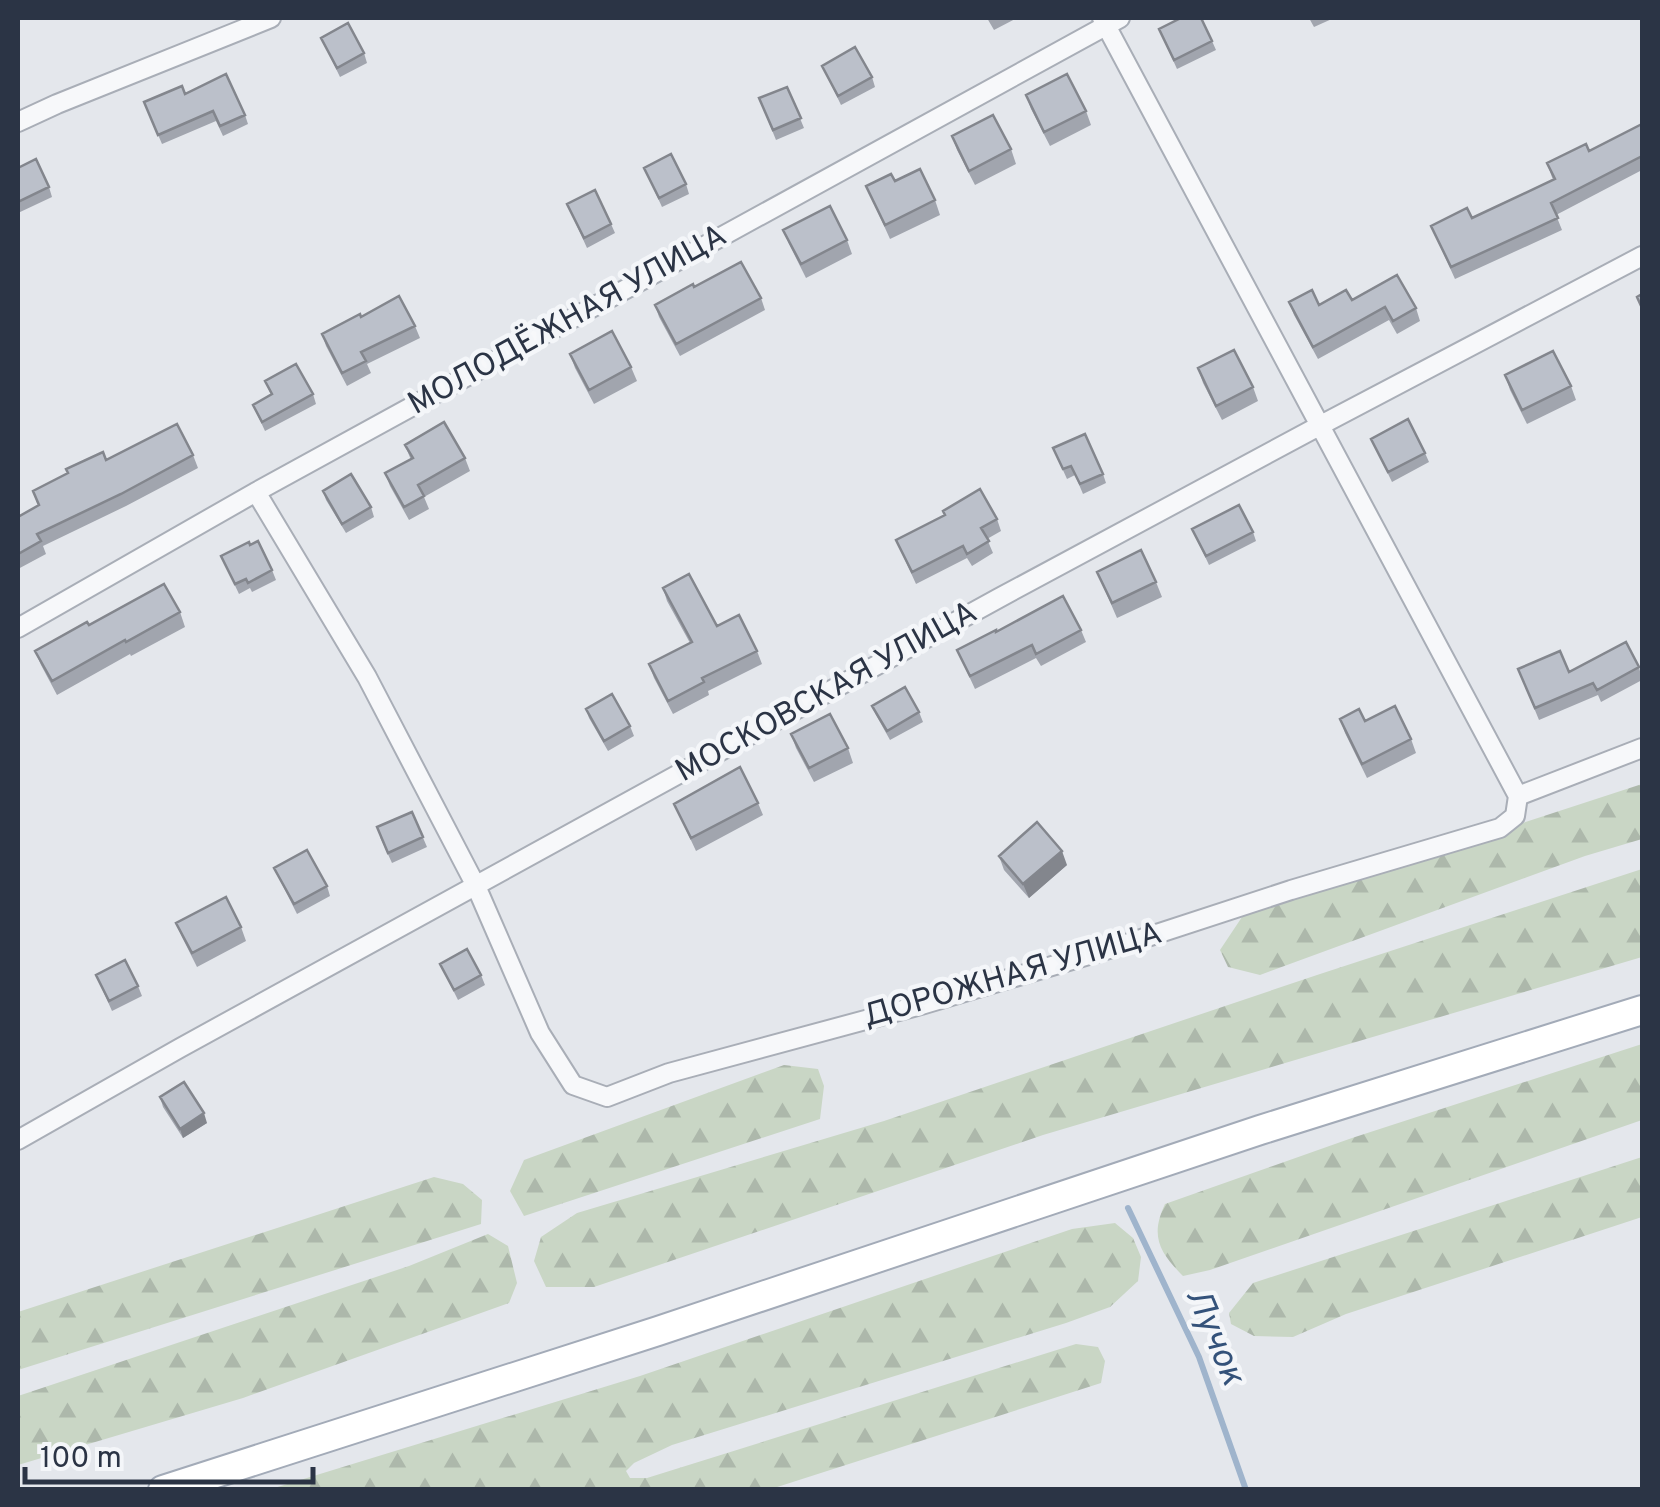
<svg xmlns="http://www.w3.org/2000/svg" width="1660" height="1507" font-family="Overpass,sans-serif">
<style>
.forest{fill:url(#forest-firs)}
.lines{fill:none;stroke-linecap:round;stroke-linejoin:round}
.stream{stroke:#9fb4cc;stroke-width:6}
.minor-casing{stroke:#a9aeb7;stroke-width:22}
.primary-casing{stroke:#a3abb8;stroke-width:32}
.minor{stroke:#f7f8fa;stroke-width:18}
.primary{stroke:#fff;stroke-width:28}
.wall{fill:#a1a5ae}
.shaded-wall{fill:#83868d}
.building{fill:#bbc0ca;stroke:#83868d;stroke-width:2.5}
.labels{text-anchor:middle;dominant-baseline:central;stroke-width:9;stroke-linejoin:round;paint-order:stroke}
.street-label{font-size:32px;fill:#2b3445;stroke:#f4f6f9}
.water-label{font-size:35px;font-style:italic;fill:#34527a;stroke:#f4f6f9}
</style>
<defs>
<pattern id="forest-firs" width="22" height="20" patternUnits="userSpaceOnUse" patternTransform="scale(2.5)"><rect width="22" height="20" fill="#c9d6c5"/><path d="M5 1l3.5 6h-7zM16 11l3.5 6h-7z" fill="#adb8ab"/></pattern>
</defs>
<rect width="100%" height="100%" fill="#e4e7ec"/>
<path class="forest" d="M 1642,784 L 1642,839 L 1585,856 L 1260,975 L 1228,967 L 1220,950 L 1244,914 Z
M 1642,869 L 1642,957 L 1043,1135 L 594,1287 L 546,1287 L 534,1261 L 541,1237 L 577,1213 L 884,1121 L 1317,975 Z
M 1642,1044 L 1642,1120 L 1210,1270 L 1183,1276 C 1159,1252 1150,1236 1165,1204 L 1352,1138 Z
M 784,1065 L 818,1069 L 824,1086 L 820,1119 L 524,1216 L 510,1191 L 524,1160 Z
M 1642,1157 L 1642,1217 L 1346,1314 L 1293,1337 L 1254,1336 L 1231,1324 L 1229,1313 L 1253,1283 Z
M 434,1177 L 463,1184 L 482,1200 L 481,1224 L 18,1370 L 18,1312 Z
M 1115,1223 L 1133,1238 L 1141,1257 L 1138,1281 L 1110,1307 L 1066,1323 L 672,1445 L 634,1463 L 626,1471 L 630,1478 L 647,1478 L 1076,1344 L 1098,1347 L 1105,1361 L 1101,1383 L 771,1489 L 271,1489 L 640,1376 L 1072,1229 Z
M 488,1234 L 508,1246 L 517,1283 L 509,1303 L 243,1398 L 18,1465 L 18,1396 L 409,1266 Z"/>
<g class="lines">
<path class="stream" d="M 1128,1208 L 1199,1357 L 1246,1490"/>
<defs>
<path id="minor" d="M 1102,18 L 1518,796
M 18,122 L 57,104 L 271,18
M 256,492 L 367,677 L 476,886 L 540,1033 L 573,1085 L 607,1097 L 669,1073 L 921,1005 L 1129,943 L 1291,890 L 1500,828 L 1515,816 L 1518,796 L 1642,748
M 18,628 L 256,492 L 1120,18
M 18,1140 L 180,1048 L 999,598 L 1319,426 L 1642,256"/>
<path id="primary" d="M 163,1490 L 658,1331 L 1260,1130 L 1642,1010"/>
</defs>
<use href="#minor" class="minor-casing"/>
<use href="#primary" class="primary-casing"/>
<use href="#minor" class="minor"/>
<use href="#primary" class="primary"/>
</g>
<path class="wall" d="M 987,18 L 1017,18 L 994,30 Z
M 1309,18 L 1334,18 L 1314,27 Z
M 1159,29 L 1212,41 L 1216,50 L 1177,69 Z
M 321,38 L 364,53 L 367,63 L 340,77 Z
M 822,66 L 872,77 L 875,87 L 841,105 Z
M 787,87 L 804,128 L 776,140 L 759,98 Z
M 185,94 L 245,115 L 248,124 L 223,136 L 216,121 L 162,144 L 144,102 Z
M 1026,95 L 1086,111 L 1091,125 L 1050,146 L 1031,109 Z
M 1642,124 L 1642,170 L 1556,215 L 1562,230 L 1455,279 L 1431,226 L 1472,218 L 1553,180 L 1547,163 L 1589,151 Z
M 952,136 L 1011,149 L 1016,164 L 975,185 L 957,150 Z
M 18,168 L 49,187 L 52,197 L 18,213 Z
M 644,168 L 686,184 L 689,194 L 662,207 Z
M 895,181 L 935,200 L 940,215 L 890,239 L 866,186 Z
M 567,204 L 611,224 L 615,233 L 587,248 Z
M 783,230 L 847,240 L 852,254 L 806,278 L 789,244 Z
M 694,287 L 761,298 L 765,310 L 680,356 L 659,317 L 655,305 Z
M 1352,300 L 1416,308 L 1420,321 L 1397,334 L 1389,320 L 1318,359 L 1294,315 L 1289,302 L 1319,305 Z
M 361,317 L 415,326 L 420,338 L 367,364 L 371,373 L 347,386 L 326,346 L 322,334 Z
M 570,354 L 631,367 L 637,381 L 594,404 L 575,368 Z
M 1198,368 L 1253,387 L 1258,401 L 1222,420 L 1203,383 Z
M 1505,375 L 1571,386 L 1576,400 L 1527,424 L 1510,390 Z
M 265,381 L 313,394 L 316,404 L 265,431 L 253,405 L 271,395 Z
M 1371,439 L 1425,453 L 1429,462 L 1392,482 Z
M 405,445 L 465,458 L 470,471 L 424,497 L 429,509 L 409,520 L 390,486 L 385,473 L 411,460 Z
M 1053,448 L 1103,474 L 1106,483 L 1083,494 L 1075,475 L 1067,479 Z
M 193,455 L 198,468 L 126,506 L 43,546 L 46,554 L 18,569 L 18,517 L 38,506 L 33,491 L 106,460 Z
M 323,491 L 371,507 L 374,517 L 346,533 L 326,500 Z
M 997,519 L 1001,531 L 987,539 L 993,553 L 972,566 L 967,558 L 916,584 L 896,540 Z
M 1192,529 L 1253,532 L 1256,541 L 1209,565 Z
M 221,556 L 272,570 L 276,580 L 252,592 L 250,588 L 239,594 Z
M 1097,572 L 1156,582 L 1162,597 L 1117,618 Z
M 663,588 L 717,626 L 757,651 L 762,664 L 708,691 L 709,695 L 673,714 L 654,678 L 649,664 L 690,643 L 667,601 Z
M 180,612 L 185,627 L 131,656 L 130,654 L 57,695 L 41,665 L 35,651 L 89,625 Z
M 1081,630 L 1086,642 L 1041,666 L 1036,658 L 975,689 L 957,650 L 996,632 Z
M 1639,667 L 1642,680 L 1601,702 L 1598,695 L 1539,720 L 1523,681 L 1569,672 Z
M 872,706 L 919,712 L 923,722 L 890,740 L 876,715 Z
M 586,709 L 630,726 L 634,736 L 608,751 L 589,718 Z
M 1340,719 L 1365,721 L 1411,739 L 1416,753 L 1367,778 L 1345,733 Z
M 791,734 L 848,748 L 853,763 L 814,782 L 796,748 Z
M 703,788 L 758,803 L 763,815 L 696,851 L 674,804 Z
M 412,812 L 427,847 L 392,863 L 380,837 Z
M 999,856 L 1067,865 L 1029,898 L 1004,870 Z
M 274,868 L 327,886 L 330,896 L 297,914 Z
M 176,923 L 241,927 L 246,941 L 197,967 L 182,937 Z
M 440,964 L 481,975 L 485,985 L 458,1000 Z
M 96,975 L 138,986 L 142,996 L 112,1011 Z
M 160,1097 L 207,1123 L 183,1138 L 163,1107 Z"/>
<path class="shaded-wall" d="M 1062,851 L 1067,865 L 1029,898 L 1023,884 Z
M 204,1113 L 207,1123 L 183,1138 L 180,1129 Z"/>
<path class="building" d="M 1181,18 L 1201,18 L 1212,41 L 1174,60 L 1159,29 Z
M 348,23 L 364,53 L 337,68 L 321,38 Z
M 855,47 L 872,77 L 838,96 L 822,66 Z
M 226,74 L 245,115 L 220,126 L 213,111 L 158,135 L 144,102 L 182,86 L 185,94 Z
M 1067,74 L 1086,111 L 1044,132 L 1026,95 Z
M 787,87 L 801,118 L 773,130 L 759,98 Z
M 993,115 L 1011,149 L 969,171 L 952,136 Z
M 1642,124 L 1642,156 L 1551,203 L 1558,218 L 1451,267 L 1431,226 L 1467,208 L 1472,218 L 1555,179 L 1547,163 L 1586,144 L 1589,151 Z
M 671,154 L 686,184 L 659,198 L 644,168 Z
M 36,159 L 49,187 L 18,202 L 18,168 Z
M 920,169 L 935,200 L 885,225 L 866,186 L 891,174 L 895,181 Z
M 595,190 L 611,224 L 584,238 L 567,204 Z
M 830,206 L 847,240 L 801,264 L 783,230 Z
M 741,262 L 761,298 L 676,344 L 655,305 L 693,284 L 694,287 Z
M 1397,275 L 1416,308 L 1393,321 L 1385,307 L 1313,347 L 1289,302 L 1312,290 L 1319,305 L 1346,290 L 1352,300 Z
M 1642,294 L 1642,308 L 1637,297 Z
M 399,296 L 415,326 L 361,352 L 366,361 L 342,373 L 322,334 L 360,314 L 361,317 Z
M 612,331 L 631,367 L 589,390 L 570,354 Z
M 1234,350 L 1253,387 L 1216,406 L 1198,368 Z
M 1553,351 L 1571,386 L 1522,410 L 1505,375 Z
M 296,364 L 313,394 L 262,422 L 253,405 L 272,394 L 265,381 Z
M 1408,419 L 1425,453 L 1388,472 L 1371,439 Z
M 444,422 L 465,458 L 418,485 L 424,496 L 404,507 L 385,473 L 413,458 L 405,445 Z
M 177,424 L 193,455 L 121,494 L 37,534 L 41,541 L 18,554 L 18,517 L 39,505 L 33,491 L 68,473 L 66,469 L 103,452 L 106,460 Z
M 1085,434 L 1103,474 L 1080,484 L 1071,466 L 1063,469 L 1053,448 Z
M 351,474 L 371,507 L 342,524 L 323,491 Z
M 980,489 L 997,519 L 981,528 L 989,541 L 967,554 L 963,546 L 912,572 L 896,540 L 945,515 L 943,511 Z
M 1239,505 L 1253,532 L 1206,556 L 1192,529 Z
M 258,541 L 272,570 L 248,583 L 246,579 L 235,584 L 221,556 L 249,542 L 250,545 Z
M 1141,550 L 1156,582 L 1112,603 L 1097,572 Z
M 689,574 L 717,626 L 739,615 L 757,651 L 702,678 L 704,682 L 668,701 L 649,664 L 692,642 L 663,588 Z
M 164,584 L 180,612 L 126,642 L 125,640 L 52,681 L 35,651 L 87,622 L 89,625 Z
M 1063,596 L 1081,630 L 1036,654 L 1032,645 L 970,676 L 957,650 L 996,630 L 996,632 Z
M 1626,642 L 1639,667 L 1597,690 L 1593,683 L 1535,708 L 1518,669 L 1560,651 L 1569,672 Z
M 905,687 L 919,712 L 887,731 L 872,706 Z
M 612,694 L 630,726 L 604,741 L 586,709 Z
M 1395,706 L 1411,739 L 1362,764 L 1340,719 L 1359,709 L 1365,721 Z
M 830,714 L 848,748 L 809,768 L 791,734 Z
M 740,767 L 758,803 L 691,838 L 674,804 Z
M 412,812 L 423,837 L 388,853 L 377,827 Z
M 1037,822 L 1062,851 L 1023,884 L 999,856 Z
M 307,850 L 327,886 L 294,904 L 274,868 Z
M 226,897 L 241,927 L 192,953 L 176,923 Z
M 467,949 L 481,975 L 454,990 L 440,964 Z
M 125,960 L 138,986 L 109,1001 L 96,975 Z
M 184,1082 L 204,1113 L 180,1129 L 160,1097 Z"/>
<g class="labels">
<g class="street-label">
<text transform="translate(568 321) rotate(-29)">МОЛОДЁЖНАЯ УЛИЦА</text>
<text transform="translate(827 693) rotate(-29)">МОСКОВСКАЯ УЛИЦА</text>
<text transform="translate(1013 976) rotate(-16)">ДОРОЖНАЯ УЛИЦА</text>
</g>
<g class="water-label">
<text transform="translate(1214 1337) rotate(67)">Лучок</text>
</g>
</g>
<rect width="1660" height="1507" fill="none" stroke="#2b3445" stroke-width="40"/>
<path d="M25 1467v15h288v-15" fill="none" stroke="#2b3445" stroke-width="5"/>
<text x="40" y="1467" font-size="30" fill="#2b3445" stroke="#f4f6f9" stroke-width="8" paint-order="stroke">100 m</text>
</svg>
